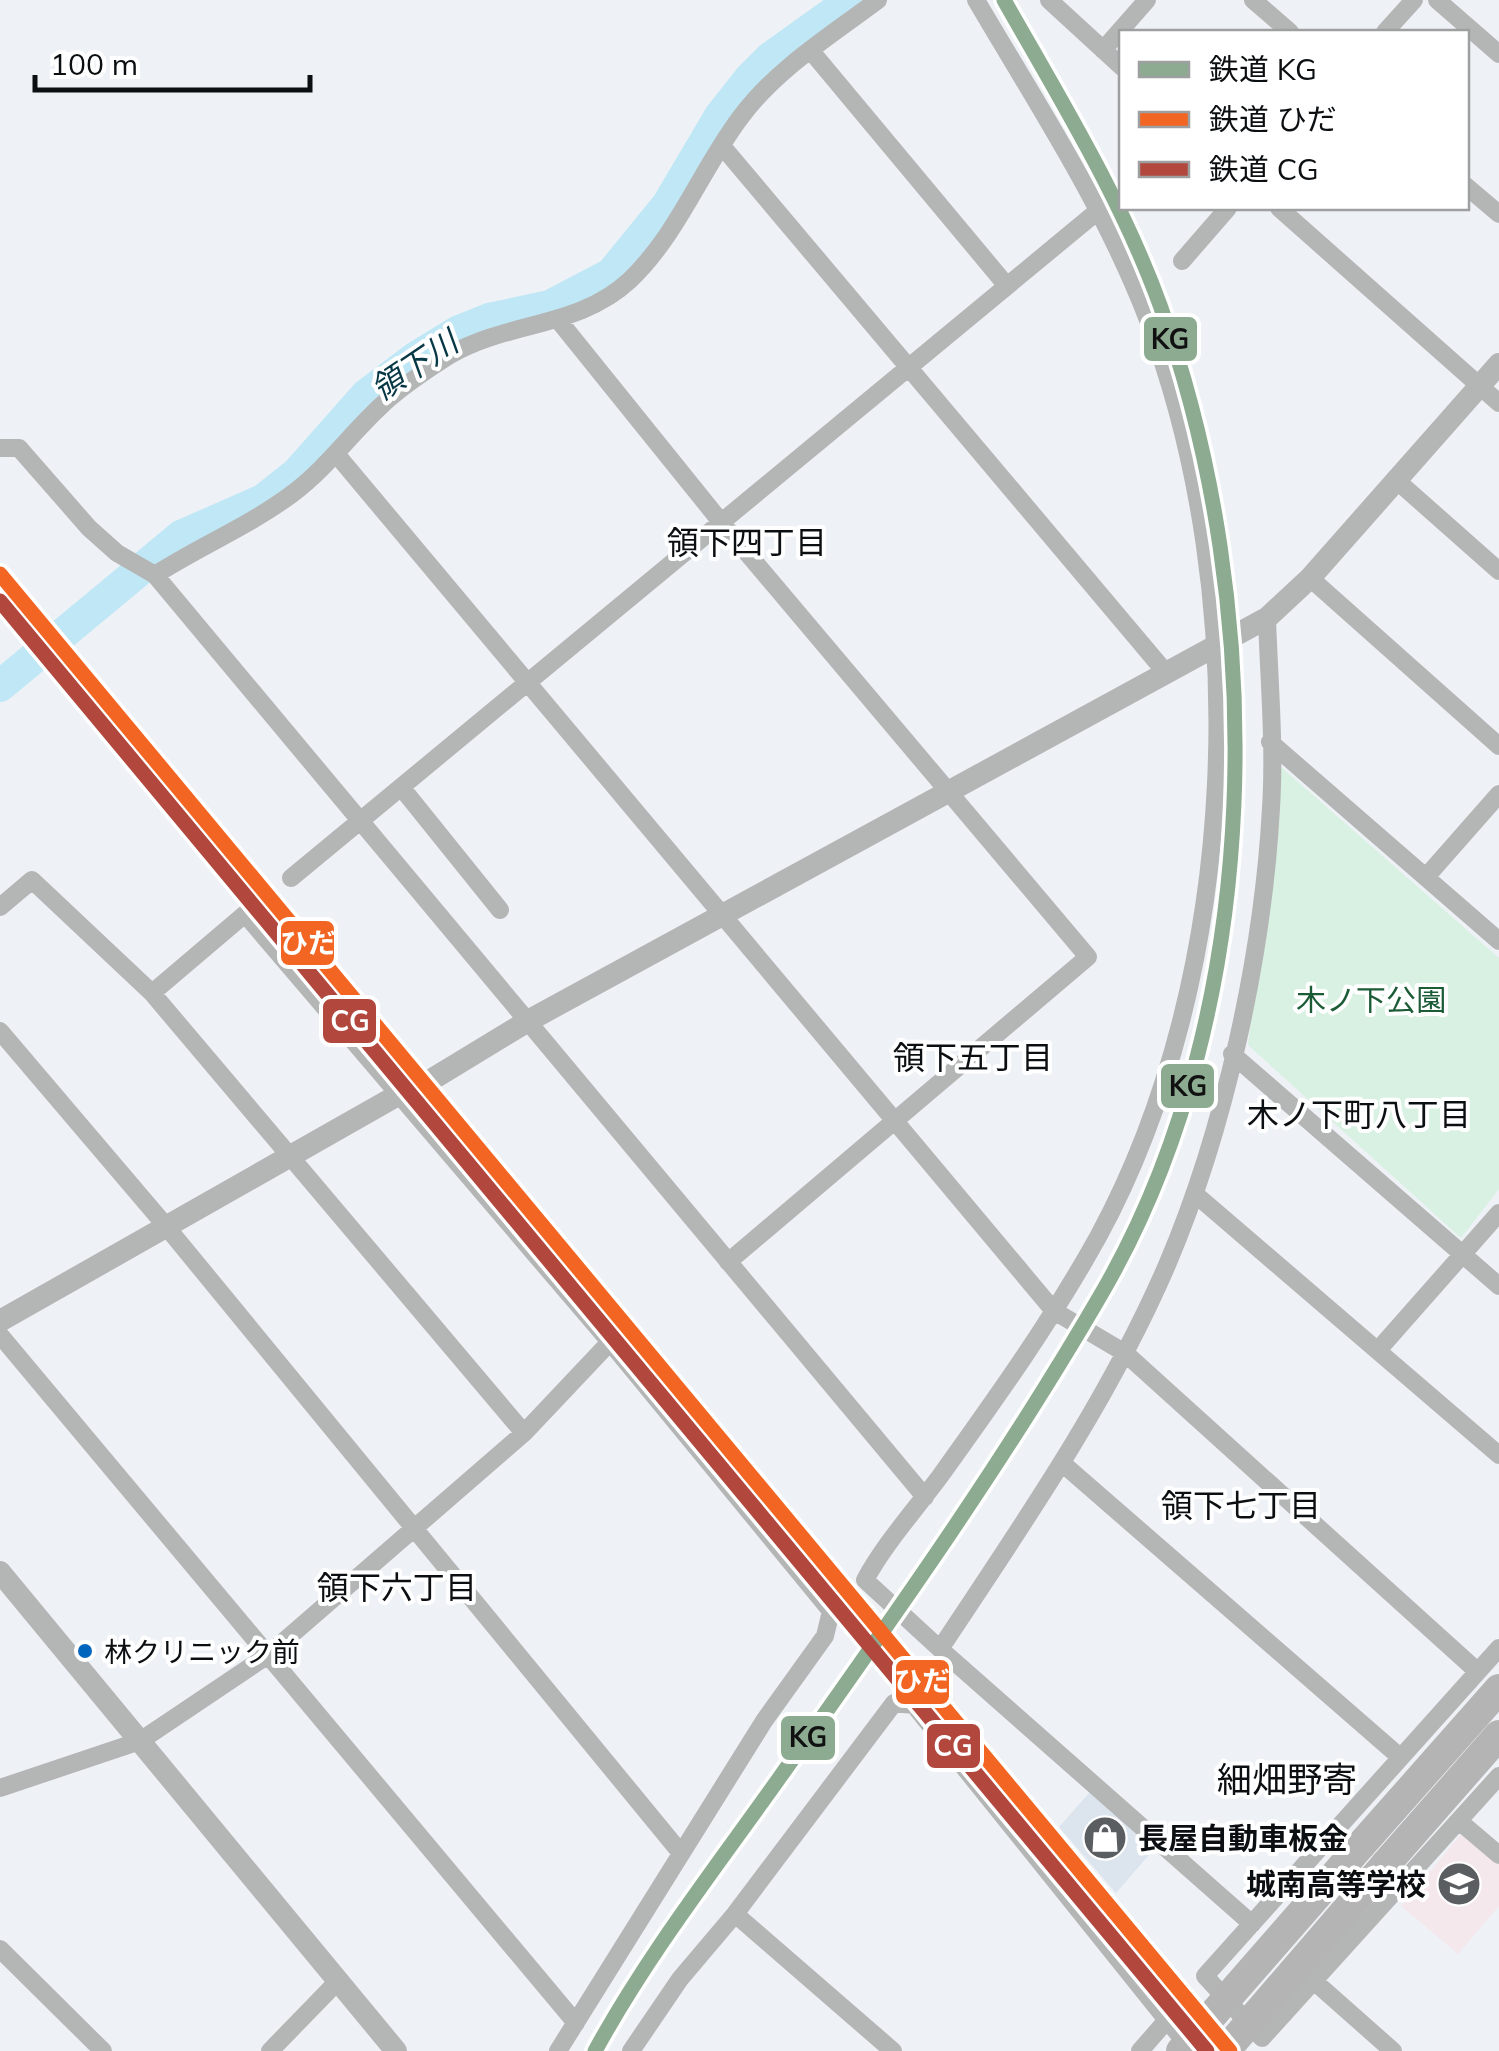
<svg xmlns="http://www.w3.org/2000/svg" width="1499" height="2051" font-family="Mulish,'Noto Sans JP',sans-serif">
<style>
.built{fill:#dce5ee}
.education{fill:#f5e8ed}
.green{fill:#d9f1e2}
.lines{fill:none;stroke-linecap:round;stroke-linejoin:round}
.river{stroke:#c0e7f5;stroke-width:32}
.minor{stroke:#b4b5b5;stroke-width:18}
.tertiary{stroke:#b4b5b5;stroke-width:22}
.trunk{stroke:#b4b4b4;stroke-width:30}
.trunk-bridge{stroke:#b4b4b4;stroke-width:30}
.rail-1-casing{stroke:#fff;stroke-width:22}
.rail-2-casing{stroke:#fff;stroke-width:22}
.rail-3-casing{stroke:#fff;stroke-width:22}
.rail-1{stroke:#8cab91;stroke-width:15}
.rail-2{stroke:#f26522;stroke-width:15}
.rail-3{stroke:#b2473e;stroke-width:15}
.bus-dot{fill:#0065bd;stroke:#fff;stroke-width:4}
.labels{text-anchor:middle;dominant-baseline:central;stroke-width:8;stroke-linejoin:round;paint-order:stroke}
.bus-label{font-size:28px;fill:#0c0f11;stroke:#fff;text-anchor:start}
.park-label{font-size:30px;fill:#1b5b35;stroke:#fff}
.poi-label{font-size:30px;font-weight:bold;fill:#0c0f11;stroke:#fff;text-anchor:start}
.water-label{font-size:32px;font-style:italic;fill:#073845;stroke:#fff}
.neighbourhood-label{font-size:32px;fill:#0c0f11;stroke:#fff}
.quarter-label{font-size:35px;fill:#0c0f11;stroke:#fff}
.line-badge{stroke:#fff;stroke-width:4}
.badge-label{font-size:28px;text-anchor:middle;font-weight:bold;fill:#fff}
.pale-badge-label{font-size:28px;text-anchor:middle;font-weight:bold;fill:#111}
</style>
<rect width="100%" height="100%" fill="#eef2f6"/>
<path class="built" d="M 1090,1792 L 1155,1848 L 1116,1893 L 1059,1827 Z"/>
<path class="education" d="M 1463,1832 L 1499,1862 L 1499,1906 L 1458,1954 L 1401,1906 Z"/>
<path class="green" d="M 1281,767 L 1499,958 L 1499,1189 L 1461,1238 L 1248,1045 Z"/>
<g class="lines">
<path class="river" d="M 0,686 L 181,536 L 263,500 L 297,473 L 366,395 L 415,358 L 459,331 L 489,319 L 550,306 L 611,274 L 668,204 L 720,116 L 750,78 L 770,58 L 851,0"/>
<path class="minor" d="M 1049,0 L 1122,67
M 1253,0 L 1290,32
M 1437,0 L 1499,54
M 1385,32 L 1414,0
M 1103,50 L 1147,0
M 811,51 L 1007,286
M 722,146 L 1167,674
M 1466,186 L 1499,214
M 1279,208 L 1499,403
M 1182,261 L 1228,208
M 559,321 L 721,522 L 1088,957 L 728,1262
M 0,448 L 19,448 L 89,528 L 117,553 L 155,575 L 925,1497
M 337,455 L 1054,1311 L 1125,1353 L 1477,1671
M 1395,479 L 1499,571
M 155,575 C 200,546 249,526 292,494 C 327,468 351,433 383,404 C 402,386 428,369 450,355 C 508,321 579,328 630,280 C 678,234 701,170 740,118 C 776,69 830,36 878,0
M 1310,578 L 1499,746
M 1270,742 L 1499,941
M 401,787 L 500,910
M 1426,877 L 1499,794
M 291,878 L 1099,210
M 0,907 L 32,880 L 152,993 L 524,1433
M 152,993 L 245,914 L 610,1342 L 831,1611 L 825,1636 L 764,1721 L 558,2051
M 0,1031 L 165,1225 L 680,1852
M 1232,1054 L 1499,1286
M 1195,1194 L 1499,1455
M 0,1335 L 576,2023
M 1379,1349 L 1499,1213
M 1062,1463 L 1400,1757
M 1499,1648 L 1205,1976 L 1262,2038 L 1499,1776
M 940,1649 L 865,1580 C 885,1543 916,1509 941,1475 C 997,1397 1052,1320 1098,1237 C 1241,974 1253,597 1148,320 C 1105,207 1037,104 976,0
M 0,1788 L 140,1741 L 268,1655 L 524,1433 L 610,1342
M 1459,1821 L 1499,1855
M 735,1914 L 893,2051
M 1252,1924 L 940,1649 C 1022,1525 1108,1402 1167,1265 C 1225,1129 1263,955 1271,808 C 1275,745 1269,681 1267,618
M 0,1949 L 103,2051
M 1315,1982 L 1393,2051
M 270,2051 L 338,1981
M 631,2051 L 680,1979 L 735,1914 L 894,1703 L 914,1705 L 1167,2020
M 1140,2051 L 1167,2020 L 1191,2049"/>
<path class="tertiary" d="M 0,1321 L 398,1095 L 426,1083 L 528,1021 L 1267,618 L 1310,578 L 1499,364
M 0,1572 L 396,2051"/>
<path class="trunk" d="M 1361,1845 L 1499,1689
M 1385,1865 L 1499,1735"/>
<path class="trunk-bridge" d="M 1181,2051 L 1361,1845
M 1225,2051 L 1385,1865"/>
<defs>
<path id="rail-1" d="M 595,2051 C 648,1954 717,1866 780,1777 C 892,1619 1006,1459 1103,1291 C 1267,1007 1269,608 1160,305 C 1121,198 1060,99 1004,0"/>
<path id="rail-2" d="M 0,574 L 1230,2051"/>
<path id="rail-3" d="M 0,601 L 1207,2051"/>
</defs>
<use href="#rail-1" class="rail-1-casing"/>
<use href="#rail-2" class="rail-2-casing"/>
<use href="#rail-3" class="rail-3-casing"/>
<use href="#rail-1" class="rail-1"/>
<use href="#rail-2" class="rail-2"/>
<use href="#rail-3" class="rail-3"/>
</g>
<defs>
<symbol id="shop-disc" viewBox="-11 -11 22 22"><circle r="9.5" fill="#5b5e61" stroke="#fff"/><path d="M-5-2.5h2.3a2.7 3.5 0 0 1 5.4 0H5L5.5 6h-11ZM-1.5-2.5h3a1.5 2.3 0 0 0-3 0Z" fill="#fff"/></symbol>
<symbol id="school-disc" viewBox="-11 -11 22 22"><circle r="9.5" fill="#5b5e61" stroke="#fff"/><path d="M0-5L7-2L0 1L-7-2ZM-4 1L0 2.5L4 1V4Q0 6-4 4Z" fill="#fff"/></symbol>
</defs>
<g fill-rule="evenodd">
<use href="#shop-disc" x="1080" y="1813" width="50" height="50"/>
<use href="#school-disc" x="1434" y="1859" width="50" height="50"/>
</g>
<circle class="bus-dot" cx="85" cy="1651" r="9"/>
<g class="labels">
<g class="bus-label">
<text x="104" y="1651">林クリニック前</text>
</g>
<g class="park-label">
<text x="1371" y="1000">木ノ下公園</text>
</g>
<g class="poi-label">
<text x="1138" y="1838">長屋自動車板金</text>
<text x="1426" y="1884" text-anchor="end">城南高等学校</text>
</g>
<g class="water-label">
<text transform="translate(414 365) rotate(-34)">領下川</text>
</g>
<g class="neighbourhood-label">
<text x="747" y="542">領下四丁目</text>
<text x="973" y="1057">領下五丁目</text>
<text x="1359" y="1114">木ノ下町八丁目</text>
<text x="1241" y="1505">領下七丁目</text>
<text x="397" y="1587">領下六丁目</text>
</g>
<g class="quarter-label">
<text x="1287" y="1779">細畑野寄</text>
</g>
</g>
<g class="line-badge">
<rect x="1142" y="315" width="57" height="48" rx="10" fill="#8cab91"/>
<rect x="279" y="919" width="57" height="48" rx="10" fill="#f26522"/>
<rect x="321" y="997" width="57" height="48" rx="10" fill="#b2473e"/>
<rect x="1159" y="1062" width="57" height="48" rx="10" fill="#8cab91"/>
<rect x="894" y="1658" width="57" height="48" rx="10" fill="#f26522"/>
<rect x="779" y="1714" width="58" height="48" rx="10" fill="#8cab91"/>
<rect x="925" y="1722" width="57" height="48" rx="10" fill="#b2473e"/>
</g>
<g class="badge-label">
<text x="308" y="953">ひだ</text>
<text x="350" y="1031">CG</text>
<text x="922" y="1691">ひだ</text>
<text x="953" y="1756">CG</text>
</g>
<g class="pale-badge-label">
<text x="1170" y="349">KG</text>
<text x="1188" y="1096">KG</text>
<text x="808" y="1747">KG</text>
</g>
<rect x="1119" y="30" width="350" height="180" fill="#ffffff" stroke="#9e9fa0" stroke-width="2.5"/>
<rect x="1139" y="62" width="50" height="15" fill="#8cab91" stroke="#9e9fa0" stroke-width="2.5"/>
<text x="1209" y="80" font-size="30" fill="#0c0f11">鉄道 KG</text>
<rect x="1139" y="112" width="50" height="15" fill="#f26522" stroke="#9e9fa0" stroke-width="2.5"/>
<text x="1209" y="130" font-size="30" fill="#0c0f11">鉄道 ひだ</text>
<rect x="1139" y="162" width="50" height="15" fill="#b2473e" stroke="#9e9fa0" stroke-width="2.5"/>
<text x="1209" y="180" font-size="30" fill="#0c0f11">鉄道 CG</text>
<path d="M35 75v15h275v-15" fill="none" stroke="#0c0f11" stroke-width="5"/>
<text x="50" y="75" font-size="30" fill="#0c0f11" stroke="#ffffff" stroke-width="8" paint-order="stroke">100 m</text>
</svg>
